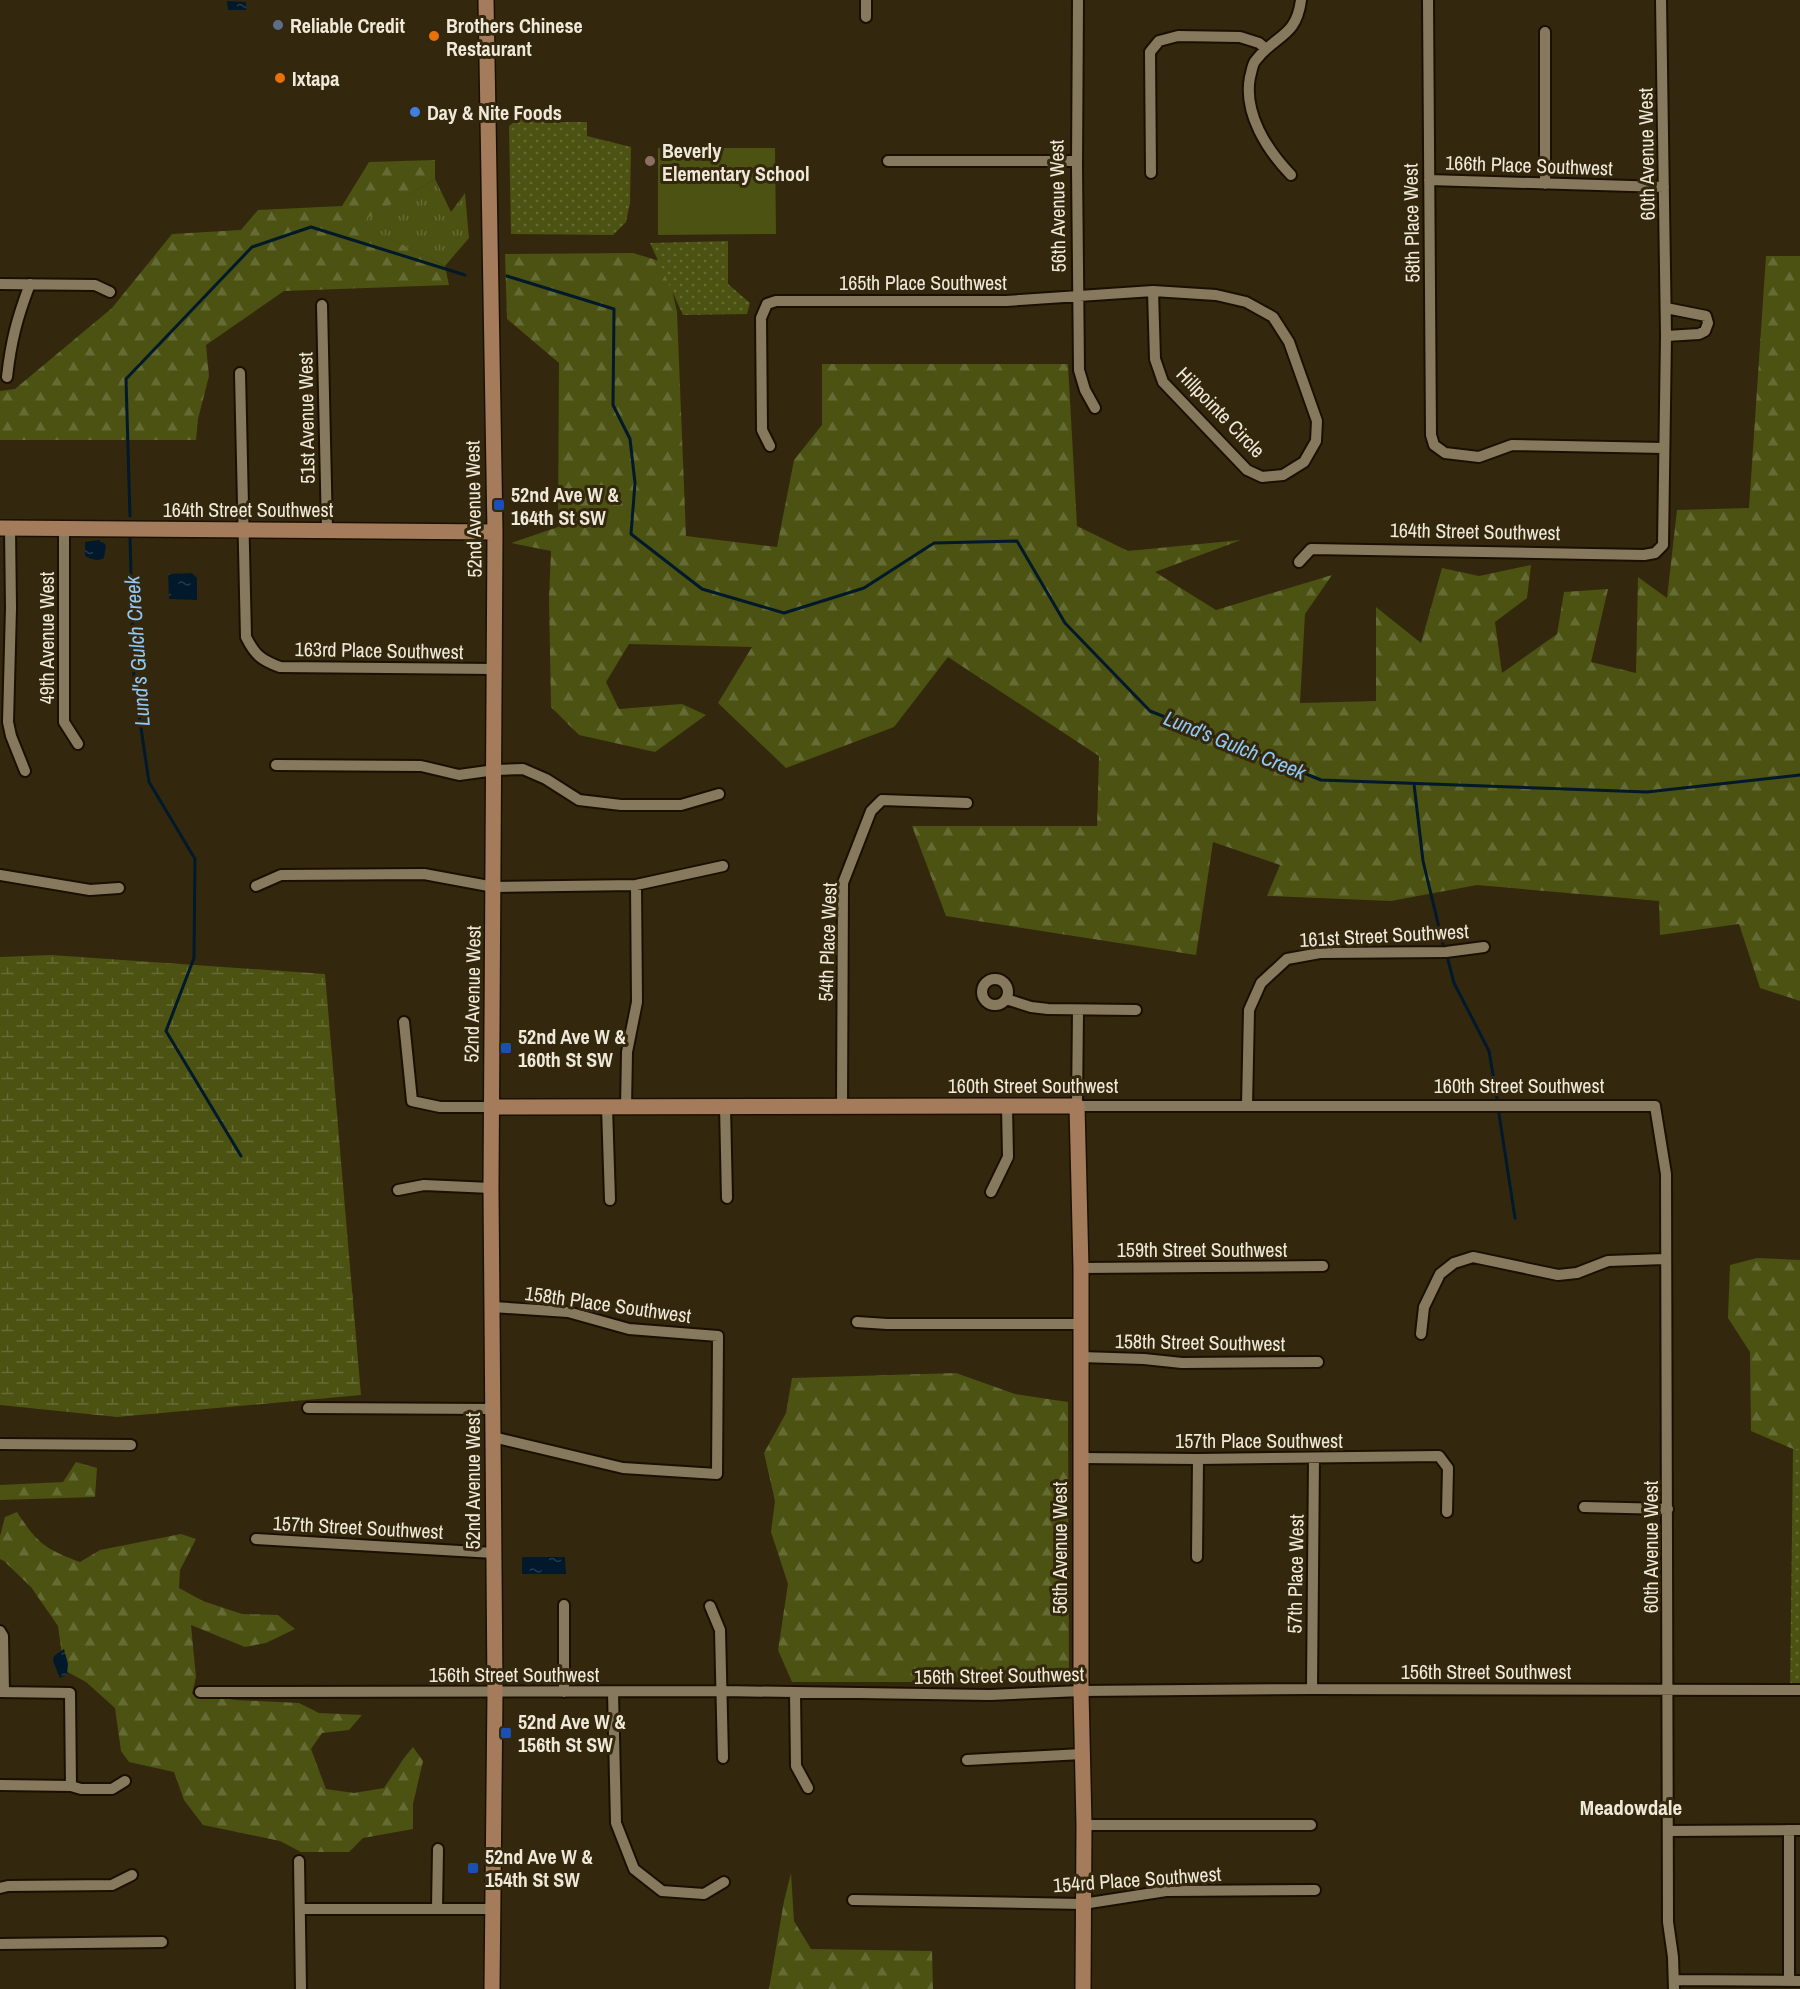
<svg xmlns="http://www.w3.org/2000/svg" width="1800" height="1989" font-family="'Archivo Narrow',sans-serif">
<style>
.grass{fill:url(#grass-tufts)}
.forest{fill:url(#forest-firs)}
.wetland{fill:url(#wetland-marsh)}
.park{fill:url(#park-dots)}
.pitch{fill:#4b5212}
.water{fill:url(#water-ripples)}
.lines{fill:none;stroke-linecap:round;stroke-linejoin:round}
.stream{stroke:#02192b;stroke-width:3}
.street-casing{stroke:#1b1000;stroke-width:14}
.secondary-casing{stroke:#1b1000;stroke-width:18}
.street{stroke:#87795d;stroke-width:10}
.secondary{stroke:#a47c5c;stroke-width:15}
.service-dot{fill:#5c6f8a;stroke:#33280d;stroke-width:2}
.food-dot{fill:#e8710a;stroke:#33280d;stroke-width:2}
.shop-dot{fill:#3f7fe0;stroke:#33280d;stroke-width:2}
.education-dot{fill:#8d6e63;stroke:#33280d;stroke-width:2}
.transit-dot{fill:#1a4fb4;stroke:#33280d;stroke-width:2}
.labels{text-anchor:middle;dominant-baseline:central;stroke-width:6;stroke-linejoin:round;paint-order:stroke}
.poi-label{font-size:20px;font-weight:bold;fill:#f0e9d9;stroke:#33280d;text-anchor:start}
.street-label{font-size:20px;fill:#f0e9d9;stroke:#33280d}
.water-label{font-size:21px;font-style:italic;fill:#90c9f7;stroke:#33280d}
.neighbourhood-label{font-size:21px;font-weight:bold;fill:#f0e9d9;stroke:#33280d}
</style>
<defs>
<pattern id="grass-tufts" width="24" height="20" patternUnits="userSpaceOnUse" patternTransform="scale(1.5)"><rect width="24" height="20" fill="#4b5212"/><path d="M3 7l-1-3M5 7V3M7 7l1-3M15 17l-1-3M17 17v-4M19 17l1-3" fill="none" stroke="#656b34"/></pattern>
<pattern id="forest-firs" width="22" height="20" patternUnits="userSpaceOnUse" patternTransform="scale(1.5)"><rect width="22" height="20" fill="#4b5212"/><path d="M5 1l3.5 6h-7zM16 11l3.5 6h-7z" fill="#656b34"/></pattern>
<pattern id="wetland-marsh" width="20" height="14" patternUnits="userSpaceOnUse" patternTransform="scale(1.5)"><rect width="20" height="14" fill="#4b5212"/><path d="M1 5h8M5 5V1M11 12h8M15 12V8" fill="none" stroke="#656b34"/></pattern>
<pattern id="park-dots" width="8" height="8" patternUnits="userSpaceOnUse" patternTransform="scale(1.5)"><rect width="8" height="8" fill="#4b5212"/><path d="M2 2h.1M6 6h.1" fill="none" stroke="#656b34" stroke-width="1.8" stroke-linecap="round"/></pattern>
<pattern id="water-ripples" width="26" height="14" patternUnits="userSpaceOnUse" patternTransform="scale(1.5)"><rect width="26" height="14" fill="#02192b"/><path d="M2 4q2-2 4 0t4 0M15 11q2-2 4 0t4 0" fill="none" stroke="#273a49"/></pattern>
</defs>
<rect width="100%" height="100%" fill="#33280d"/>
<path class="grass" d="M 435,179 L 451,212 L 465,193 L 469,238 L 445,266 L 358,223 Z"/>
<path class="forest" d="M 435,160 L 435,179 L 359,223 L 445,266 L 449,285 L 284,291 L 206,345 L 209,376 L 198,419 L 196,440 L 0,440 L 0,391 L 15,389 L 112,308 L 172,234 L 241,230 L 258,210 L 342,206 L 369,162 Z
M 633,253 L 666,263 L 677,312 L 686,536 L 777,547 L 794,460 L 822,425 L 822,364 L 1068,364 L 1077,526 L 1128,551 L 1241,540 L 1155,572 L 1216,610 L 1332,575 L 1305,614 L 1300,703 L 1376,701 L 1376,607 L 1421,643 L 1442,568 L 1479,576 L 1531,565 L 1527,598 L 1495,622 L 1502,673 L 1557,634 L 1564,592 L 1608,589 L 1591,662 L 1636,673 L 1638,577 L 1667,598 L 1677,510 L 1749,508 L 1766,256 L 1800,256 L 1800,1001 L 1760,988 L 1739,924 L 1660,935 L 1659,901 L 1477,885 L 1391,901 L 1267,896 L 1280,865 L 1213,842 L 1196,955 L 946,916 L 912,826 L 1097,826 L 1099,756 L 948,657 L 894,727 L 786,768 L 718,703 L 752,647 L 629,644 L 606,682 L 619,709 L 682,704 L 706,715 L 655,752 L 579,735 L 551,707 L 549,598 L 551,551 L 511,543 L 558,527 L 559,363 L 507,319 L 505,254 Z
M 1757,1258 L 1800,1260 L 1800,1449 L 1793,1449 L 1751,1431 L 1750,1352 L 1728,1318 L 1730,1265 Z
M 956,1373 L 1015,1394 L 1068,1402 L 1069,1682 L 792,1682 L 778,1650 L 788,1584 L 771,1532 L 775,1501 L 764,1453 L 786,1413 L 792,1378 Z
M 76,1462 L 97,1468 L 95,1497 L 0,1500 L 0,1485 L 63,1482 Z
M 17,1512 C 37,1543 45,1549 80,1562 L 100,1550 L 181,1534 L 196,1539 L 180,1570 L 179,1588 L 203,1601 L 242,1614 L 278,1615 L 295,1629 L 266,1643 L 245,1647 L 191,1625 L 196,1677 L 192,1694 L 236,1700 L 299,1703 L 319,1713 L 362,1715 L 349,1730 L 322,1733 L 311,1749 L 326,1789 L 354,1793 L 384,1788 L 404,1758 L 413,1747 L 423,1761 L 413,1804 L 413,1829 L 363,1838 L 349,1852 L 301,1852 L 280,1841 L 203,1825 L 184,1800 L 174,1772 L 129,1762 L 121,1751 L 115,1708 L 86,1682 L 64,1670 L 58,1626 L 31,1587 L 4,1561 L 0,1559 L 0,1536 L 5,1517 Z
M 791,1873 L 794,1921 L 811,1949 L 932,1951 L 933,1989 L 769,1989 L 784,1901 Z"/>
<path class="wetland" d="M 51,955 L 325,974 L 361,1395 L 117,1417 L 0,1405 L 0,957 Z"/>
<path class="park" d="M 530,109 L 553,114 L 559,122 L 587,122 L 587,136 L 631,147 L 630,203 L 626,222 L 613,235 L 511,234 L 509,126 Z
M 728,241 L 728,284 L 750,303 L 747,314 L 683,315 L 650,243 Z
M 1793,1449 L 1800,1449 L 1800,1697 L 1790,1697 Z"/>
<path class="pitch" d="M 658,148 L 775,148 L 776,234 L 658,235 Z"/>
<path class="water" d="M 227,1 L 246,2 L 246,10 L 228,10 Z
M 99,540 L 106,545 L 104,558 C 97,562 91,559 85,556 L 85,542 Z
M 192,573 L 197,578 L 197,600 L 169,599 L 168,574 Z
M 522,1557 L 565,1557 L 566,1574 L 522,1574 Z
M 64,1649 L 68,1664 L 67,1674 L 60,1678 L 53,1661 L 54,1656 Z"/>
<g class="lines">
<path class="stream" d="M 507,276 L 614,309 L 613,405 L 630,439 L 635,483 L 631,534 L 702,589 L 784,613 L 864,588 L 934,543 L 1017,541 L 1065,623 L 1150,711 L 1321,780 L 1647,792 L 1800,775
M 130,516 L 126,379 L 252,247 L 311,227 L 465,275
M 130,538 L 134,681 L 149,782 L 195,859 L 194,958 L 166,1031 L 241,1156
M 1414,784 L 1423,861 L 1443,944
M 1448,960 L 1454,983 L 1489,1051 L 1497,1098
M 1499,1114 L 1515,1218"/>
<defs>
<path id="street" d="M 866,0 L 866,17
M 1078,0 L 1077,166 L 1079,370 L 1085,390 L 1095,408
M 1428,0 L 1431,435 L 1434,445 L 1445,453 L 1479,457 L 1512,445 L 1664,448
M 888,161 L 1077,161
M 1151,173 L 1150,52 L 1159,41 L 1178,36 L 1240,37 L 1259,43 L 1266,49
M 1291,175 C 1267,150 1243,113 1250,77 C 1252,71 1252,64 1256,60 C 1276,34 1296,38 1301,0
M 1429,180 L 1664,187
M 1545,184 L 1545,32
M 0,284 L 95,285 L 110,292
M 322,305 L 327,530
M 1666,308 L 1706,316 L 1708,323 L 1705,331 L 1699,334 L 1666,336
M 240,373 L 246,637 C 255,655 261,660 280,667 L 495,669
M 7,377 C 11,341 17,318 30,284
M 770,446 L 762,430 L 761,318 L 767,304 L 776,301 L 1006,301 L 1153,291 L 1216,295 L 1246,302 L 1273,317 L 1289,342 L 1317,421 L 1316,441 L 1304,462 L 1283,475 L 1262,477 L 1247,470 L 1163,382 L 1155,359 L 1153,291
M 10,528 L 11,608 L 8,722 L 11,736 L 25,771
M 64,528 L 64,722 L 78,744
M 1299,562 L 1311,549 L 1644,555 L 1655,553 L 1663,545 L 1666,336 L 1661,0
M 276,765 L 421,766 L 459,775 L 495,770 L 523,769 L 546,779 L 579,800 L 621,805 L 681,805 L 719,794
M 0,875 L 90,890 L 119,888
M 256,886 L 281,875 L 424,874 L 494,887 L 636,885 L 723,866
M982 992a13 13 0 1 1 26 0a13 13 0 1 1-26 0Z
M 1006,999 L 1031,1007 L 1048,1009 L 1136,1010
M 1078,1010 L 1077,1106 L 1655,1106 L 1666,1174 L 1668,1922 L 1673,1957 L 1674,1989
M 404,1022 L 412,1101 L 440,1107 L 491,1107
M 725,1106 L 727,1198
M 842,1106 L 843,883 L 871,811 L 882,800 L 967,803
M 1247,1106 L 1249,1010 L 1261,983 L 1287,959 L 1320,953 L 1446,952 L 1484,947
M 607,1107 L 610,1200
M 626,1107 L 627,1052 L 637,1002 L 636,885
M 398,1190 L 424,1185 L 491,1188
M 991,1192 L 1008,1157 L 1007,1106
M 1081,1268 L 1323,1266
M 493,1307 L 568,1312 L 629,1329 L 718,1336 L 717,1474 L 623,1468 L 493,1437
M 857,1322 L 887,1324 L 1081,1324
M 1421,1334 L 1424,1307 L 1440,1274 L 1454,1263 L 1473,1257 L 1558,1275 L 1577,1273 L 1608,1261 L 1665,1259
M 1081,1357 L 1144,1359 L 1182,1363 L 1318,1362
M 308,1408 L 493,1409
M 0,1444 L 131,1445
M 1080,1458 L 1198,1459 L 1439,1456 L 1448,1468 L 1447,1512
M 1584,1507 L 1668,1509
M 256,1539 L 494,1553
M 1197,1557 L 1198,1459
M 564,1605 L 564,1692
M 710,1606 L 720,1630 L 723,1758
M 0,1631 L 3,1636 L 4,1692
M 1312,1689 L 1314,1458
M 0,1692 L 70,1693 L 71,1786
M 200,1692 L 722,1691 L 990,1695 L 1081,1691 L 1312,1689 L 1800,1690
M 613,1692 L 616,1823 L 634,1869 L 662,1891 L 704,1894 L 724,1882
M 795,1693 L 796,1766 L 808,1788
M 967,1760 L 1082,1754
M 0,1785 L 71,1786 L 81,1789 L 112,1789 L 125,1781
M 1084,1825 L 1311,1825
M 1789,1830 L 1789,1981
M 1668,1831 L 1800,1830
M 299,1861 L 301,1989
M 0,1888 L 8,1886 L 112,1885 L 132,1875
M 853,1900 L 1083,1904 L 1166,1891 L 1315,1890
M 437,1908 L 438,1849
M 301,1909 L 492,1909
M 0,1944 L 162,1942
M 1674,1980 L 1800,1981"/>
<path id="secondary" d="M 486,0 L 495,532 L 491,1188 L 495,1692 L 492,1989
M 0,528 L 495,532
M 491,1107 L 1077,1106 L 1081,1268 L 1081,1691 L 1084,1825 L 1083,1989"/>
</defs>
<use href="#street" class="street-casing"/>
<use href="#secondary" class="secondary-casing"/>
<use href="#street" class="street"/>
<use href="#secondary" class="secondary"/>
</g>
<circle class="service-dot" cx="278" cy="25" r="6"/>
<g class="food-dot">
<circle cx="434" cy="36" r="6"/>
<circle cx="280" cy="78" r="6"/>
</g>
<circle class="shop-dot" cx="415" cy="112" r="6"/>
<circle class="education-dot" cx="650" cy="161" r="6"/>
<g class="transit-dot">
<rect x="493" y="499" width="12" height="12" rx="3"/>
<rect x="500" y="1042" width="12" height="12" rx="3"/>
<rect x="500" y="1727" width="12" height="12" rx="3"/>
<rect x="467" y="1862" width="12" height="12" rx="3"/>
</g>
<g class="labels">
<g class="poi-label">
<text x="290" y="25">Reliable Credit</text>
<text x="446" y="25">Brothers Chinese<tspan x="446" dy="23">Restaurant</tspan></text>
<text x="292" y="78">Ixtapa</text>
<text x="427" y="112">Day &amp; Nite Foods</text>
<text x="662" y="150">Beverly<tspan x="662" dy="23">Elementary School</tspan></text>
<text x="511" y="494">52nd Ave W &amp;<tspan x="511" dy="23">164th St SW</tspan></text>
<text x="518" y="1036">52nd Ave W &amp;<tspan x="518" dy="23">160th St SW</tspan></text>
<text x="518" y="1721">52nd Ave W &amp;<tspan x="518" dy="23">156th St SW</tspan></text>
<text x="485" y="1856">52nd Ave W &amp;<tspan x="485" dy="23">154th St SW</tspan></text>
</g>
<g class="street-label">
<text transform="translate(1646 154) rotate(-91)">60th Avenue West</text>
<text transform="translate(1529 165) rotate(2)">166th Place Southwest</text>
<text transform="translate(1057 206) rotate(-91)">56th Avenue West</text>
<text transform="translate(1411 223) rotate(-91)">58th Place West</text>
<text x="923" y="282">165th Place Southwest</text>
<text transform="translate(1221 412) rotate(46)">Hillpointe Circle</text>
<text transform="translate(306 418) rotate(-91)">51st Avenue West</text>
<text x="248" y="509">164th Street Southwest</text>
<text transform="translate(473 509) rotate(-91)">52nd Avenue West</text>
<text transform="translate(1475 531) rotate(1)">164th Street Southwest</text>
<text transform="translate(46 638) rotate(-90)">49th Avenue West</text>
<text transform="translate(379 650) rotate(1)">163rd Place Southwest</text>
<text transform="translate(1384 935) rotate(-3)">161st Street Southwest</text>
<text transform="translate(827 942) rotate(-88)">54th Place West</text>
<text transform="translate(472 994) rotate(-89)">52nd Avenue West</text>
<text x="1033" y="1085">160th Street Southwest</text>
<text x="1519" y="1085">160th Street Southwest</text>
<text x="1202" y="1249">159th Street Southwest</text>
<text transform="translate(608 1304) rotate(8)">158th Place Southwest</text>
<text transform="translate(1200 1342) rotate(1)">158th Street Southwest</text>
<text x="1259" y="1440">157th Place Southwest</text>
<text transform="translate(472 1481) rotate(-90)">52nd Avenue West</text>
<text transform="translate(358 1527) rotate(3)">157th Street Southwest</text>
<text transform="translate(1650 1547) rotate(-90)">60th Avenue West</text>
<text transform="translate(1059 1548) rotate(-90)">56th Avenue West</text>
<text transform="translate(1295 1574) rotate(-89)">57th Place West</text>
<text x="1486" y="1671">156th Street Southwest</text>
<text x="514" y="1674">156th Street Southwest</text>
<text transform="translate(999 1675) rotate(-1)">156th Street Southwest</text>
<text transform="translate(1137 1879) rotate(-4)">154rd Place Southwest</text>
</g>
<g class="water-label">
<text transform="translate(137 651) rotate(-94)">Lund's Gulch Creek</text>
<text transform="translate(1235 745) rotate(22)">Lund's Gulch Creek</text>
</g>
<g class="neighbourhood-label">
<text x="1631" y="1807">Meadowdale</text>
</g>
</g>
</svg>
